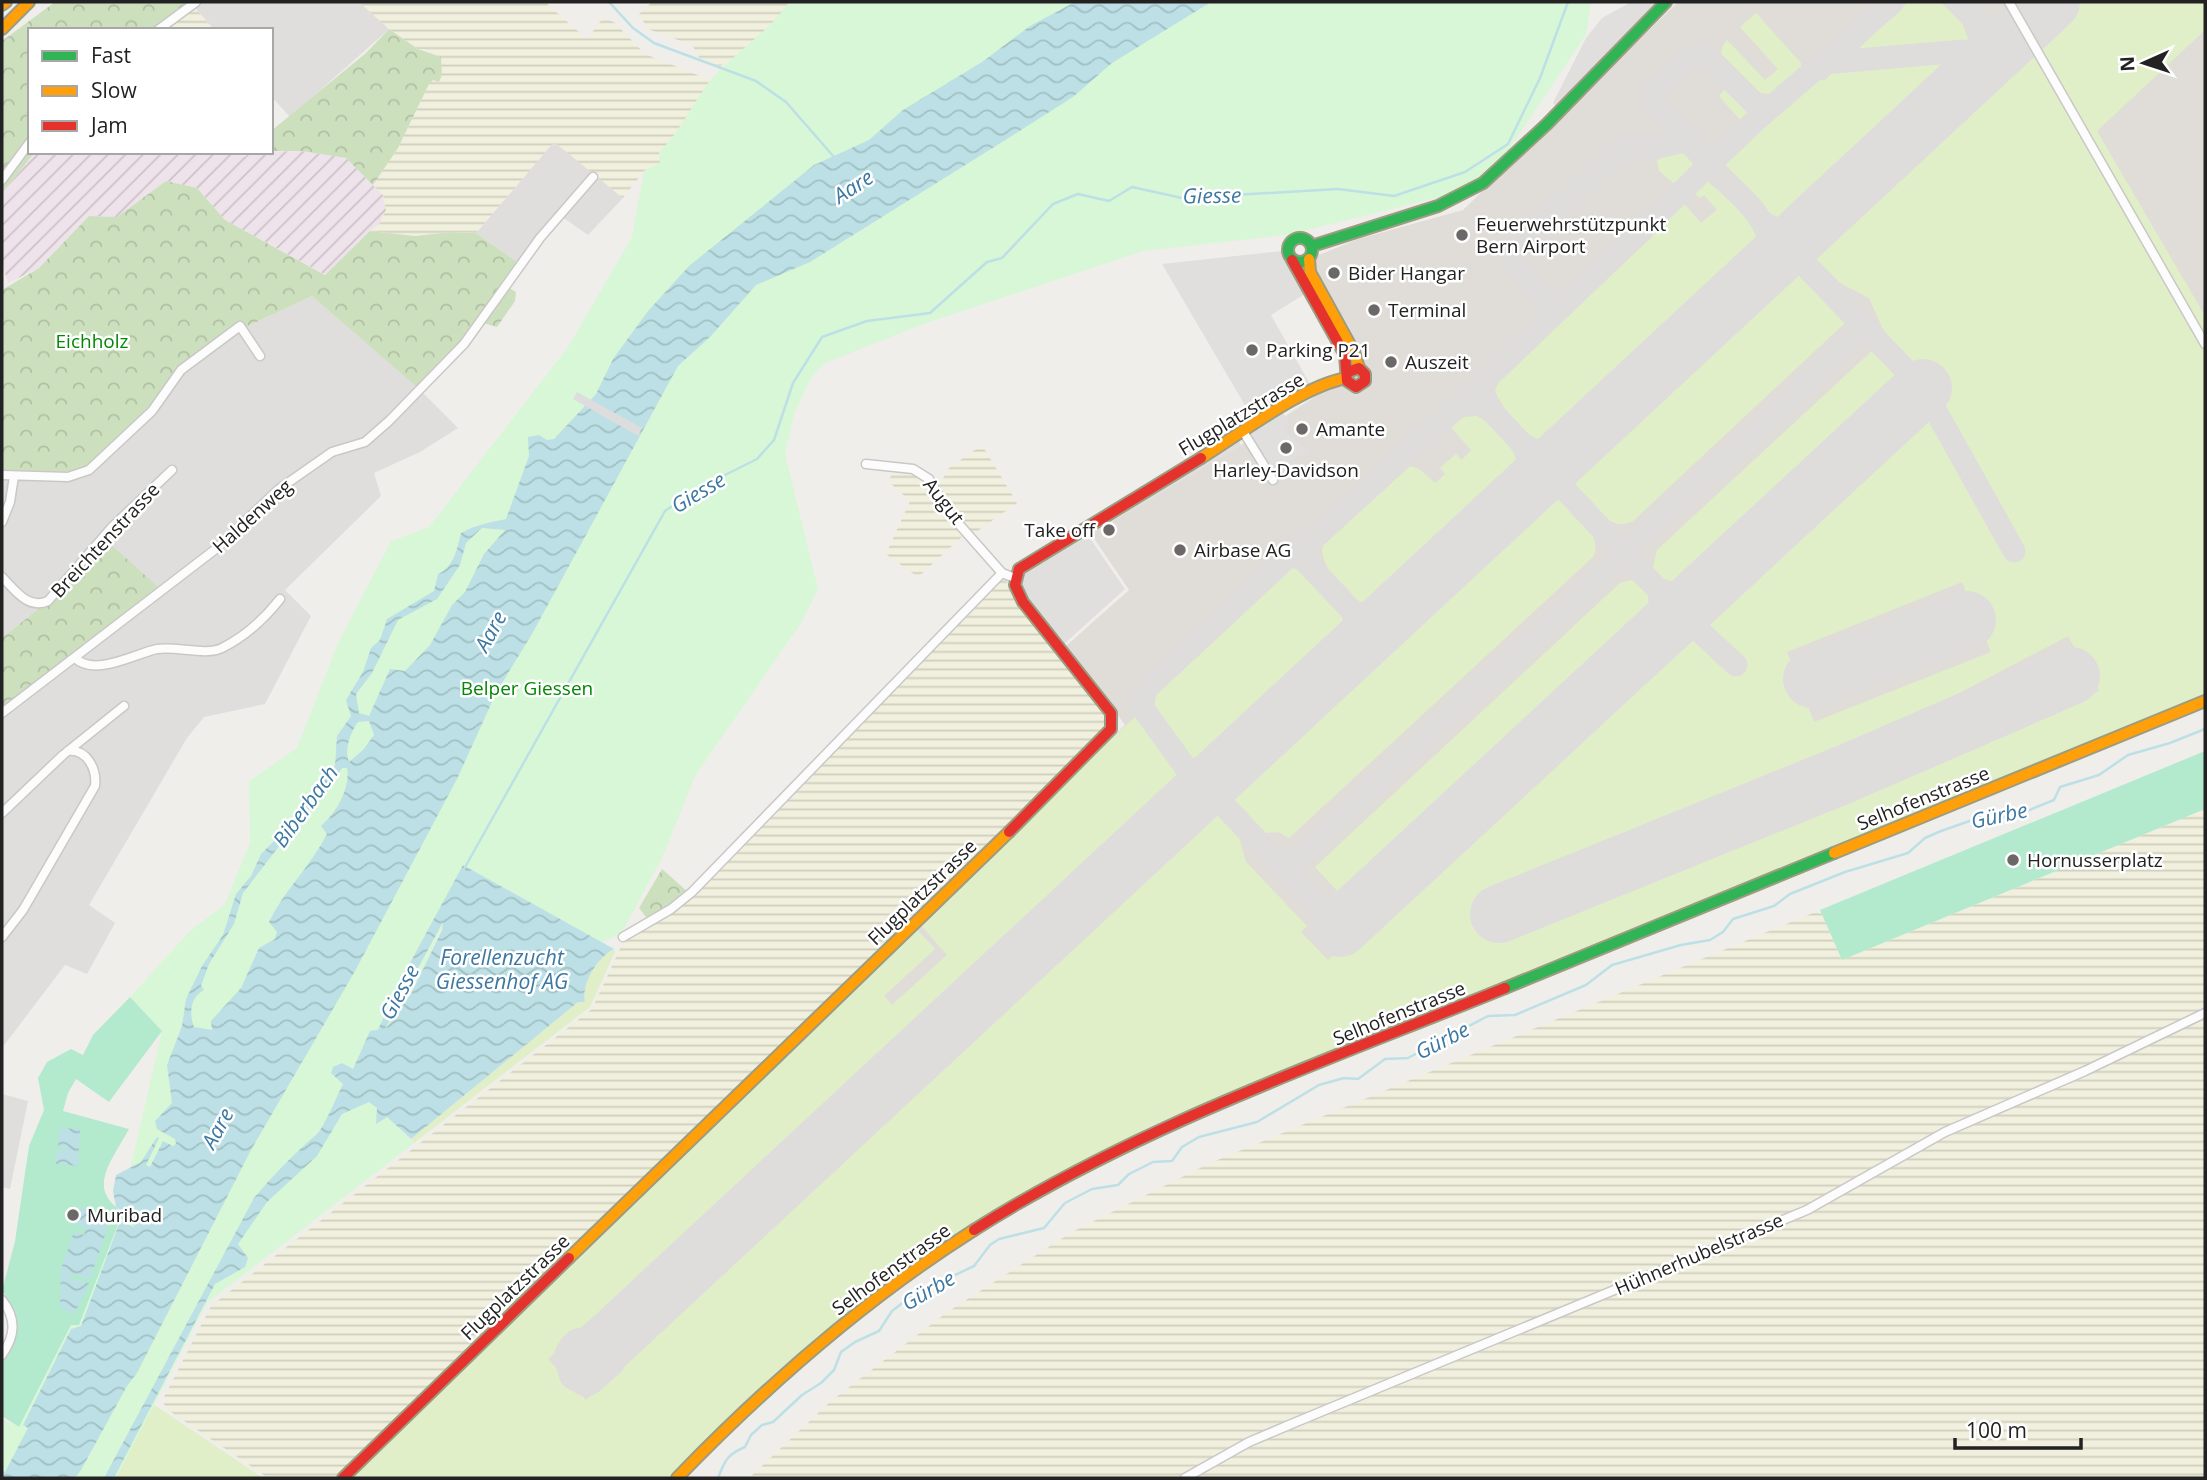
<svg xmlns="http://www.w3.org/2000/svg" width="2207" height="1480" font-family="'Open Sans',sans-serif">
<style>
.residential{fill:#dfdedc}
.industrial{fill:url(#industrial-furrows)}
.airport{fill:#e0ddd9}
.farmland{fill:url(#farmland-rules)}
.grass{fill:#e0efc8;fill-rule:evenodd}
.forest{fill:url(#forest-crowns)}
.park{fill:#d8f7d6}
.pitch{fill:#b3eace}
.parking{fill:#e0dfde}
.water{fill:url(#water-waves);fill-rule:evenodd}
.pier{fill:#dedddd}
.lines{fill:none;stroke-linecap:round;stroke-linejoin:round}
.stream{stroke:#bce0e5;stroke-width:2.5}
.taxiway{stroke:#dedddc;stroke-width:23}
.runway{stroke:#dedddc;stroke-width:58}
.street-casing{stroke:#c9c8c7;stroke-width:11}
.fast-casing{stroke:#9b9c81;stroke-width:14}
.slow-casing{stroke:#9b9c81;stroke-width:14}
.jam-casing{stroke:#9b9c81;stroke-width:14}
.street{stroke:#fdfcfc;stroke-width:8}
.fast{stroke:#30b455;stroke-width:10}
.slow{stroke:#ff9f0a;stroke-width:10}
.jam{stroke:#e5322d;stroke-width:10}
.poi-dot{fill:#6a6968;stroke:#fff;stroke-width:2.5}
.labels{text-anchor:middle;dominant-baseline:central;stroke-width:5;stroke-linejoin:round;paint-order:stroke}
.poi-label{font-size:19px;fill:#222;stroke:#fff;text-anchor:start}
.park-label{font-size:19px;fill:#048704;stroke:#fff}
.street-label{font-size:19px;fill:#222;stroke:#fff}
.water-label{font-size:21px;font-style:italic;fill:#3d78a2;stroke:#fff}
</style>
<defs>
<pattern id="industrial-furrows" width="10" height="10" patternUnits="userSpaceOnUse" patternTransform="scale(1.75)"><rect width="10" height="10" fill="#eee3ea"/><path d="M-1 1l2-2M0 10L10 0M9 11l2-2" fill="none" stroke="#ccc2c8"/></pattern>
<pattern id="farmland-rules" width="6" height="5" patternUnits="userSpaceOnUse" patternTransform="scale(1.75)"><rect width="6" height="5" fill="#f1f0de"/><path d="M0 2.5h6" fill="none" stroke="#cecebe"/></pattern>
<pattern id="forest-crowns" width="20" height="18" patternUnits="userSpaceOnUse" patternTransform="scale(1.75)"><rect width="20" height="18" fill="#cde0be"/><path d="M2 6a3 3 0 1 1 6 0M12 15a3 3 0 1 1 6 0" fill="none" stroke="#b0c0a3"/></pattern>
<pattern id="water-waves" width="16" height="10" patternUnits="userSpaceOnUse" patternTransform="scale(1.75)"><rect width="16" height="10" fill="#bce0e5"/><path d="M0 5q4-4 8 0t8 0" fill="none" stroke="#a1c0c4"/></pattern>
</defs>
<rect width="100%" height="100%" fill="#f0eeeb"/>
<path class="residential" d="M 361,2 L 389,29 L 290,117 L 271,96 L 271,30 L 214,30 L 191,3 Z
M 554,141 L 623,198 L 588,235 L 558,214 L 520,264 L 476,233 Z
M 312,296 L 411,381 L 458,428 L 420,452 L 374,473 L 381,496 L 285,590 L 311,616 L 265,704 L 204,717 L 187,738 L 89,905 L 115,923 L 87,974 L 65,965 L 2,1048 L 2,707 L 64,661 L 48,601 L 2,638 L 2,474 L 182,370 L 229,335 Z
M 2,1094 L 28,1101 L 10,1189 L 2,1187 Z"/>
<path class="industrial" d="M 302,151 L 346,158 L 383,195 L 386,210 L 379,224 L 326,275 L 225,220 L 197,188 L 166,181 L 117,217 L 89,216 L 39,268 L 8,283 L 2,263 L 2,193 L 35,152 L 238,152 L 244,157 L 252,152 Z"/>
<path class="airport" d="M 1678,2 L 2205,2 L 2205,696 L 1154,1124 L 1021,1197 L 927,1257 L 864,1301 L 789,1363 L 348,1478 L 1125,725 L 1066,646 L 1129,590 L 1091,534 L 1241,445 L 1359,368 L 1309,259 L 1358,239 L 1463,210 Z"/>
<path class="farmland" d="M 359,2 L 545,2 L 587,39 L 603,18 L 614,22 L 645,54 L 710,80 L 675,138 L 659,152 L 661,163 L 644,171 L 623,198 L 554,142 L 476,233 L 451,232 L 415,236 L 370,231 L 379,224 L 386,210 L 383,195 L 373,185 L 398,148 L 429,84 L 441,67 L 425,49 L 418,49 L 389,29 Z
M 652,2 L 789,2 L 766,42 L 720,66 L 700,59 L 692,45 L 648,29 L 639,14 Z
M 191,3 L 214,30 L 154,30 Z
M 982,445 L 1017,503 L 973,534 L 971,531 L 965,534 L 918,577 L 886,554 L 910,501 L 889,482 L 894,464 L 922,468 L 938,487 L 949,468 Z
M 999,579 L 1005,579 L 1107,716 L 1105,734 L 917,915 L 912,916 L 899,904 L 888,916 L 899,931 L 338,1478 L 268,1478 L 168,1410 L 162,1401 L 211,1306 L 592,1009 L 625,938 L 668,913 Z
M 2205,809 L 2205,1478 L 749,1478 L 831,1401 L 946,1313 L 1072,1232 L 1208,1164 L 1820,910 L 1842,960 Z"/>
<path class="grass" d="M 1908,2 L 1941,2 L 1963,25 L 1968,39 L 1957,46 L 1853,54 Z
M 2079,2 L 2205,2 L 2205,30 L 2097,131 L 2205,316 L 2205,696 L 1154,1124 C 1055,1178 954,1232 863,1301 C 794,1354 734,1417 672,1478 L 348,1478 L 496,1338 L 505,1325 L 915,927 L 935,949 L 884,996 L 892,1005 L 947,955 L 919,923 L 1137,715 L 1181,773 L 1182,779 L 1176,788 L 831,1108 L 782,1145 L 785,1151 L 602,1322 L 587,1322 L 548,1359 L 586,1400 L 627,1364 L 631,1347 L 812,1178 L 819,1186 L 846,1161 L 847,1146 L 1216,804 L 1238,834 L 1246,862 L 1307,926 L 1301,932 L 1328,960 L 1924,407 L 2008,553 L 2020,548 L 1928,380 L 1886,336 L 1869,298 L 1840,283 L 1810,252 L 2030,46 L 2037,49 L 2035,42 ZM 1962,582 L 1991,652 L 1814,722 L 1787,652 ZM 2068,636 L 2099,691 L 1493,941 L 1479,904 L 1832,760 Z
M 1756,13 L 1801,63 L 1801,71 L 1767,101 C 1752,99 1750,89 1742,81 C 1732,69 1711,59 1727,40 L 1765,80 L 1778,69 L 1740,27 Z
M 1962,58 L 1784,221 L 1767,217 L 1728,176 L 1725,168 L 1728,154 L 1809,81 L 1825,80 L 1840,65 Z
M 1728,86 L 1749,106 L 1749,117 L 1743,123 L 1719,96 Z
M 1668,152 L 1687,152 L 1693,158 L 1692,174 L 1676,185 L 1659,171 L 1657,160 Z
M 1705,181 L 1718,183 L 1760,227 L 1759,245 L 1551,438 C 1529,448 1502,408 1495,390 L 1500,380 L 1652,237 L 1654,228 L 1682,201 L 1701,223 L 1717,210 L 1704,195 L 1700,198 L 1693,192 Z
M 1797,264 L 1848,320 L 1633,521 C 1608,535 1582,496 1569,476 Z
M 1875,348 L 1903,374 L 1687,575 L 1674,582 L 1661,578 L 1653,567 L 1657,550 Z
M 1476,416 C 1493,423 1521,451 1516,470 L 1380,599 L 1371,604 C 1352,606 1317,565 1323,545 L 1410,466 L 1419,469 L 1435,483 L 1445,474 L 1440,468 L 1456,454 L 1462,460 L 1471,450 L 1451,427 L 1464,417 Z
M 1552,491 C 1567,507 1606,535 1593,557 L 1289,838 L 1278,832 L 1266,833 L 1228,793 Z
M 1286,567 L 1301,570 L 1341,613 L 1344,625 L 1336,640 L 1215,752 L 1203,759 L 1193,758 L 1153,712 L 1150,694 Z
M 1632,580 L 1648,595 L 1649,607 L 1645,615 L 1341,895 L 1315,867 L 1620,583 Z
M 614,949 L 615,952 L 590,1007 L 414,1143 L 411,1139 L 578,1002 L 585,1001 C 581,983 598,957 614,949 Z
M 153,1404 L 156,1406 L 263,1478 L 114,1478 Z"/>
<path class="forest" d="M 55,2 L 192,2 L 154,30 L 30,30 L 30,152 L 35,152 L 2,193 L 2,41 Z
M 389,29 L 418,49 L 441,57 L 442,75 L 439,82 L 433,80 L 429,84 L 398,148 L 373,185 L 346,158 L 302,151 L 271,151 L 271,131 L 366,53 Z
M 166,181 L 197,188 L 225,220 L 325,275 L 370,231 L 415,236 L 451,232 L 476,233 L 520,264 L 506,286 L 516,292 L 515,301 L 497,327 L 483,323 L 474,330 L 474,338 L 418,388 L 312,296 L 229,335 L 182,369 L 108,457 L 69,476 L 2,474 L 2,290 L 39,268 L 89,216 L 117,217 Z
M 105,539 L 158,587 L 2,707 L 2,638 L 48,601 Z
M 662,869 L 688,892 C 677,901 662,917 646,917 L 639,908 Z"/>
<path class="park" d="M 789,2 L 1591,2 L 1586,35 L 1497,167 L 1448,195 L 1286,235 L 1143,251 L 920,325 L 825,363 L 812,376 L 794,414 L 785,454 L 818,589 L 803,620 L 695,776 L 662,858 L 621,934 L 601,942 L 470,869 L 411,994 L 385,1031 L 343,1113 L 369,1101 L 377,1108 L 377,1123 L 386,1116 L 414,1143 L 207,1303 L 116,1478 L 2,1478 L 2,1419 L 19,1427 L 71,1325 L 79,1324 L 123,1200 L 162,1031 L 130,997 L 190,931 L 225,904 L 250,843 L 249,781 L 297,748 L 338,643 L 391,541 L 429,527 L 568,347 L 632,237 L 644,171 L 660,163 L 659,152 C 684,129 695,95 720,70 C 743,47 770,30 789,2 Z"/>
<path class="pitch" d="M 2205,751 L 2205,809 L 1842,960 L 1820,910 Z
M 130,997 L 162,1031 L 109,1102 L 76,1079 L 68,1093 L 63,1111 L 129,1129 C 106,1170 83,1194 137,1220 L 135,1226 L 120,1219 L 79,1325 L 71,1325 L 19,1427 L 2,1416 L 2,1357 L 7,1357 C 22,1333 19,1313 2,1291 L 15,1241 L 29,1146 L 44,1110 L 38,1078 L 47,1062 L 71,1049 L 83,1055 L 93,1035 Z"/>
<path class="parking" d="M 1631,2 L 1662,2 L 1559,109 L 1553,103 L 1586,38 L 1602,18 Z
M 1282,251 L 1308,292 L 1271,315 L 1311,386 L 1253,419 L 1162,264 Z
M 1283,413 L 1291,424 L 1285,431 L 1308,451 L 1284,465 L 1281,461 L 1269,468 L 1247,434 Z
M 1237,437 L 1241,445 L 1091,534 L 1088,526 Z
M 1085,531 L 1125,589 L 1064,644 L 1022,592 L 1020,582 L 1025,567 Z"/>
<path class="water" d="M 1075,2 L 1211,2 L 1112,63 L 1073,97 L 991,149 L 810,262 L 756,285 L 711,336 L 678,366 L 532,634 L 496,693 L 458,777 L 355,971 L 251,1150 L 137,1373 L 127,1386 L 81,1470 L 75,1478 L 2,1478 L 2,1470 L 5,1472 L 28,1428 L 23,1425 L 71,1329 L 81,1326 L 120,1221 L 134,1227 L 137,1220 L 116,1207 L 113,1191 L 116,1175 L 141,1162 L 157,1137 L 159,1138 L 146,1165 L 150,1167 L 163,1141 L 173,1146 L 176,1144 L 175,1139 L 157,1129 L 155,1121 L 172,1103 L 167,1065 L 182,1026 L 186,999 L 202,966 L 223,935 L 236,894 L 251,876 L 261,854 L 289,826 L 307,799 L 317,794 L 330,768 L 335,766 L 337,736 L 351,716 L 346,700 L 363,672 L 371,648 L 380,640 L 387,619 L 434,591 L 438,574 C 454,567 457,549 461,533 C 478,524 488,523 506,519 L 529,456 L 528,437 L 539,435 L 547,440 L 554,439 L 596,394 L 613,359 L 648,311 L 689,266 L 814,165 L 869,140 L 903,110 L 982,62 L 1030,26 ZM 482,528 L 505,530 L 484,554 L 465,592 L 452,605 L 430,645 L 405,671 L 390,669 L 369,716 L 359,713 L 356,694 L 372,673 L 398,620 L 437,599 L 460,565 L 466,543 ZM 369,721 L 374,735 L 363,750 L 349,762 C 344,750 350,733 358,722 ZM 342,768 L 347,768 C 351,787 336,814 321,826 L 327,834 C 311,866 285,889 269,922 L 277,932 L 275,939 L 259,948 L 241,988 L 211,1021 L 212,1030 L 194,1027 C 189,1014 190,997 204,990 L 201,986 L 209,964 L 234,924 L 243,893 L 280,845 L 300,828 L 311,805 L 324,797 Z
M 463,865 L 614,949 C 598,957 581,983 585,1002 L 578,1002 L 411,1139 L 387,1117 L 376,1124 L 377,1108 L 369,1102 L 342,1114 L 317,1156 L 267,1202 L 238,1244 L 248,1258 L 245,1267 L 215,1284 L 115,1476 L 104,1478 L 254,1198 C 273,1175 295,1153 317,1134 C 324,1127 338,1094 343,1084 L 331,1073 L 333,1067 L 342,1063 L 353,1069 L 370,1031 L 378,1030 L 397,987 ZM 443,922 L 442,930 L 411,994 L 384,1031 Z
M 59,1128 L 80,1129 L 78,1166 L 56,1164 L 57,1150 L 66,1150 L 66,1147 L 58,1147 Z
M 79,1207 L 111,1218 L 90,1279 L 71,1273 L 71,1279 L 89,1283 L 74,1315 L 60,1307 L 61,1269 L 74,1232 L 84,1235 L 86,1228 L 73,1223 Z"/>
<path class="pier" d="M 577,392 L 642,428 L 638,436 L 573,399 Z"/>
<g class="lines">
<path class="stream" d="M 609,2 L 633,28 L 654,43 L 756,81 L 786,102 L 834,157
M 464,869 L 665,511 L 695,490 L 757,459 L 774,440 L 793,383 L 822,337 L 867,321 L 930,313 L 987,262 L 1002,258 L 1053,204 L 1078,194 L 1109,201 L 1132,187 L 1182,198 L 1338,189 L 1394,196 L 1465,172 L 1508,144 L 1540,78 L 1568,2
M 718,1478 C 725,1461 726,1455 745,1447 L 751,1435 L 762,1425 L 773,1422 L 802,1395 L 821,1383 L 834,1370 L 841,1352 L 855,1342 L 879,1331 L 892,1311 L 913,1295 L 974,1266 L 990,1245 L 999,1239 L 1044,1228 L 1065,1203 L 1092,1189 L 1118,1185 L 1129,1174 L 1153,1162 L 1172,1161 L 1182,1147 L 1199,1137 L 1257,1122 L 1319,1085 L 1344,1078 L 1358,1079 L 1385,1059 L 1408,1058 L 1488,1016 L 1515,1015 L 1586,985 L 1612,965 L 1681,945 L 1710,940 L 1723,932 L 1733,919 L 1774,906 L 1790,894 L 1845,872 L 1908,853 L 1925,838 L 1941,831 L 1981,817 L 2004,817 L 2022,813 L 2054,800 L 2060,787 L 2099,775 L 2128,755 L 2170,743 L 2205,729"/>
<path class="taxiway" d="M 1959,2 C 1976,20 1999,37 1984,64
M 1985,30 L 2002,36 L 2021,29
M 1824,63 L 1962,51
M 1709,169 L 1715,171 C 1741,198 1789,231 1760,271
M 1721,178 L 1654,103 L 1653,95 L 1681,64 L 1703,52 L 1755,104 L 1772,106
M 1763,222 L 1923,388 L 2014,551
M 1766,224 C 1783,235 1796,232 1813,222
M 1561,308 L 1553,307 L 1513,264 L 1514,249 L 1627,144 L 1655,148 L 1683,141 L 1693,146
M 1463,401 L 1475,398 L 1484,403 L 1679,612 L 1736,665
M 1525,447 C 1543,457 1558,455 1575,444
M 1520,494 L 1531,471 L 1525,447
M 1287,557 L 1294,555 L 1302,558 L 1354,613 L 1361,630 L 1353,650
M 1354,613 L 1371,620 L 1394,612
M 1189,769 L 1340,928
M 1189,769 L 1209,775 L 1227,765
M 1175,814 L 1192,795 L 1194,779 L 1144,710 L 1143,699 L 1147,688 L 1291,554 L 1319,534 L 1454,410 L 1754,122 L 1893,2
M 1286,868 L 1866,328
M 611,1339 C 590,1341 574,1330 565,1357 L 571,1377 L 583,1384 L 590,1384 L 613,1364 L 626,1326"/>
<path class="runway" d="M 1812,679 L 1967,620
M 1499,914 L 1845,774 L 2071,676
M 1340,928 L 1923,388
M 587,1362 L 2051,2"/>
<defs>
<path id="street" d="M 2009,2 L 2205,344
M 158,30 L 196,2
M 2,180 L 30,142
M 1244,433 L 1273,480
M 866,464 L 913,469 L 929,479 L 950,514 L 1002,573
M 2,475 L 68,477 L 89,470 L 152,411 L 181,370 L 240,326 L 260,356
M 2,522 L 10,502 L 14,476
M 2,577 C 15,590 28,610 48,601 L 111,528 L 172,470
M 75,658 C 95,677 134,654 157,649 C 177,646 206,656 222,648 C 244,637 265,618 280,599
M 2,713 L 217,548 L 279,489 L 332,452 L 365,442 L 389,421 L 464,344 L 540,238 L 593,177
M 2,813 L 63,755 L 124,706
M 2,937 L 23,910 L 95,786 C 97,769 87,749 68,751
M 623,937 L 671,909 L 692,892 L 1002,573 L 1015,578
M 2,1300 C 17,1319 15,1336 2,1355
M 1185,1478 L 1249,1442 L 1289,1425 L 1807,1210 L 1945,1132 L 2085,1071 L 2205,1013"/>
<path id="fast" d="M1288 250a12 12 0 1 1 24 0a12 12 0 1 1-24 0Z
M 1312,246 L 1438,206 L 1483,183 L 1547,124 L 1666,2
M 1505,988 L 1834,853"/>
<path id="slow" d="M 2,5 L 6,2
M 2,29 L 29,2
M 1309,259 L 1310,272 L 1354,352 L 1359,368
M 1201,458 C 1240,434 1304,385 1347,378
M 1834,853 L 2205,701
M 569,1258 L 1009,832
M 677,1478 C 767,1385 865,1299 974,1230"/>
<path id="jam" d="M 1292,260 L 1345,355 L 1347,381 L 1356,387 L 1365,381 L 1365,374 L 1359,368 L 1348,372
M 1009,832 L 1111,729 L 1111,713 L 1023,602 L 1015,585 L 1019,569 L 1201,458
M 974,1230 C 1138,1126 1326,1061 1505,988
M 343,1478 L 569,1258"/>
</defs>
<use href="#street" class="street-casing"/>
<use href="#fast" class="fast-casing"/>
<use href="#slow" class="slow-casing"/>
<use href="#jam" class="jam-casing"/>
<use href="#street" class="street"/>
<use href="#fast" class="fast"/>
<use href="#slow" class="slow"/>
<use href="#jam" class="jam"/>
</g>
<g class="poi-dot">
<circle cx="1462" cy="235" r="7"/>
<circle cx="1334" cy="273" r="7"/>
<circle cx="1374" cy="310" r="7"/>
<circle cx="1252" cy="350" r="7"/>
<circle cx="1391" cy="362" r="7"/>
<circle cx="1302" cy="429" r="7"/>
<circle cx="1286" cy="448" r="7"/>
<circle cx="1109" cy="530" r="7"/>
<circle cx="1180" cy="550" r="7"/>
<circle cx="2013" cy="860" r="7"/>
<circle cx="73" cy="1215" r="7"/>
</g>
<g class="labels">
<g class="poi-label">
<text x="1476" y="224">Feuerwehrstützpunkt<tspan x="1476" dy="22">Bern Airport</tspan></text>
<text x="1348" y="273">Bider Hangar</text>
<text x="1388" y="310">Terminal</text>
<text x="1266" y="350">Parking P21</text>
<text x="1405" y="362">Auszeit</text>
<text x="1316" y="429">Amante</text>
<text x="1286" y="470" text-anchor="middle">Harley-Davidson</text>
<text x="1095" y="530" text-anchor="end">Take off</text>
<text x="1194" y="550">Airbase AG</text>
<text x="2027" y="860">Hornusserplatz</text>
<text x="87" y="1215">Muribad</text>
</g>
<g class="park-label">
<text x="92" y="341">Eichholz</text>
<text x="527" y="688">Belper Giessen</text>
</g>
<g class="street-label">
<text transform="translate(1241 414) rotate(-31)">Flugplatzstrasse</text>
<text transform="translate(944 501) rotate(52)">Augut</text>
<text transform="translate(252 516) rotate(-42)">Haldenweg</text>
<text transform="translate(105 540) rotate(-47)">Breichtenstrasse</text>
<text transform="translate(1923 798) rotate(-22)">Selhofenstrasse</text>
<text transform="translate(922 892) rotate(-44)">Flugplatzstrasse</text>
<text transform="translate(1399 1013) rotate(-22)">Selhofenstrasse</text>
<text transform="translate(1699 1254) rotate(-23)">Hühnerhubelstrasse</text>
<text transform="translate(891 1269) rotate(-36)">Selhofenstrasse</text>
<text transform="translate(515 1287) rotate(-44)">Flugplatzstrasse</text>
</g>
<g class="water-label">
<text transform="translate(853 186) rotate(-33)">Aare</text>
<text transform="translate(1212 195) rotate(-1)">Giesse</text>
<text transform="translate(698 492) rotate(-31)">Giesse</text>
<text transform="translate(490 631) rotate(-61)">Aare</text>
<text transform="translate(305 806) rotate(-54)">Biberbach</text>
<text transform="translate(1999 815) rotate(-12)">Gürbe</text>
<text x="502" y="957">Forellenzucht<tspan x="502" dy="24">Giessenhof AG</tspan></text>
<text transform="translate(399 992) rotate(-62)">Giesse</text>
<text transform="translate(1442 1040) rotate(-27)">Gürbe</text>
<text transform="translate(217 1128) rotate(-61)">Aare</text>
<text transform="translate(928 1290) rotate(-30)">Gürbe</text>
</g>
</g>
<rect width="2207" height="1480" fill="none" stroke="#222222" stroke-width="7"/>
<rect x="28" y="28" width="245" height="126" fill="#ffffff" stroke="#a7a7a7" stroke-width="2"/>
<rect x="42" y="51" width="35" height="10" fill="#30b455" stroke="#a7a7a7" stroke-width="2"/>
<text x="91" y="63" font-size="21" fill="#222222">Fast</text>
<rect x="42" y="86" width="35" height="10" fill="#ff9f0a" stroke="#a7a7a7" stroke-width="2"/>
<text x="91" y="98" font-size="21" fill="#222222">Slow</text>
<rect x="42" y="121" width="35" height="10" fill="#e5322d" stroke="#a7a7a7" stroke-width="2"/>
<text x="91" y="133" font-size="21" fill="#222222">Jam</text>
<g transform="translate(2144 63) rotate(267)" stroke="#ffffff" stroke-width="5" paint-order="stroke">
<path d="M0-5L12 26L0 18L-12 26Z" fill="#222222"/>
<text y="-10" font-size="19" font-weight="bold" text-anchor="middle" fill="#222222">N</text>
</g>
<path d="M1955 1438v10h126v-10" fill="none" stroke="#222222" stroke-width="3.5"/>
<text x="1966" y="1438" font-size="21" fill="#222222" stroke="#ffffff" stroke-width="5" paint-order="stroke">100 m</text>
</svg>
